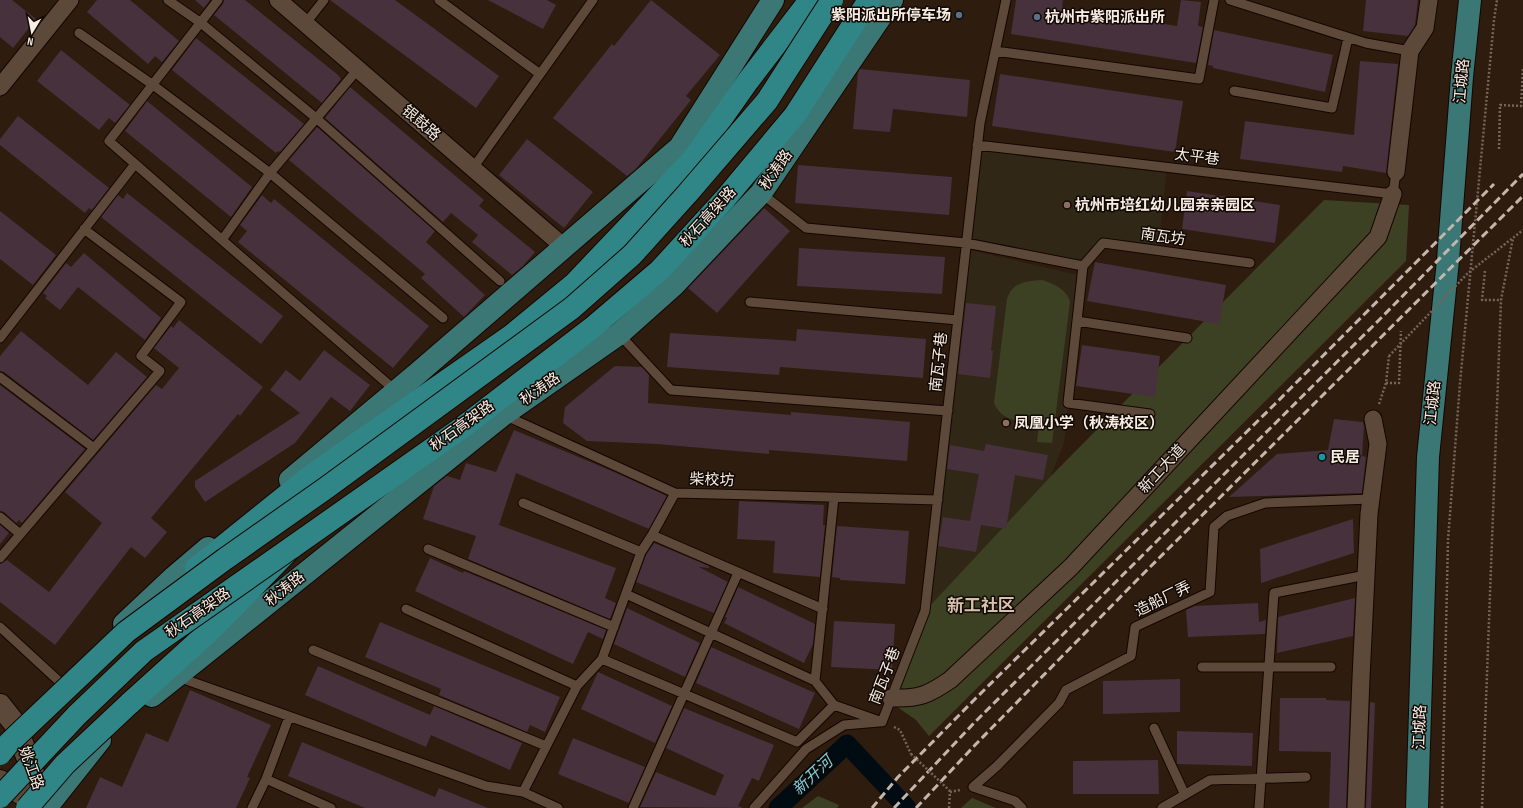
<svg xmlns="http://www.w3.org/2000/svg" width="1523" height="808" font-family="'Sofia Sans Condensed','Noto Sans SC',sans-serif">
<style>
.education{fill:#302717}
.green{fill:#3d4123}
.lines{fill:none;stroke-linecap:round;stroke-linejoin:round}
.canal{stroke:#000c11;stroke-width:19}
.building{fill:#47313c}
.service-casing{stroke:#150600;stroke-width:11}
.minor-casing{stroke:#150600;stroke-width:19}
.tertiary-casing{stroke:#150600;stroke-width:24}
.primary-casing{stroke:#150600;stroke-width:24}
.trunk-casing{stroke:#150600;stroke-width:24}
.path{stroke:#75655a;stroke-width:2.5;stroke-dasharray:2 2;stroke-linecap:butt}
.service{stroke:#5d493a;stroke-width:9}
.minor{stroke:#5d493a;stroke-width:17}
.tertiary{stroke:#5d493a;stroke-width:22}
.primary{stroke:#3b7774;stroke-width:22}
.trunk{stroke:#308687;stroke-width:22}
.rail{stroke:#c4b6ac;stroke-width:3;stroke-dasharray:8 4;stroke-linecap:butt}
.trunk-bridge-casing{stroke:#150600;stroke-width:24;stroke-linecap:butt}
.path-bridge{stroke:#75655a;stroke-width:2.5;stroke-dasharray:2 2;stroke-linecap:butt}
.trunk-bridge{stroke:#308687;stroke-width:22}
.service-dot{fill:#5c6f8a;stroke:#100904;stroke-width:1.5}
.education-dot{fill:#8d6e63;stroke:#100904;stroke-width:1.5}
.culture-dot{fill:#0f9aa8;stroke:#100904;stroke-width:1.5}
.labels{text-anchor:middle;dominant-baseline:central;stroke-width:3;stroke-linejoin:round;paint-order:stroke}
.poi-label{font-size:15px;font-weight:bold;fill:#f8ece3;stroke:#100904;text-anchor:start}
.street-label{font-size:15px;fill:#f8ece3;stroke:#100904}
.water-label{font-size:16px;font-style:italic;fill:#80cedf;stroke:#100904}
.quarter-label{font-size:17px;font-weight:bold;fill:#d8c0af;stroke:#100904}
</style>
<rect width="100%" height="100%" fill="#2e1c0f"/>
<path class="education" d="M 977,145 L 1167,167 L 1158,250 L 1103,243 L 1083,266 L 966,243 Z
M 966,249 L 1082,276 L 1064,443 L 1051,476 L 925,611 Z"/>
<path class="green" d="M 1324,200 L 1409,205 L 1406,261 L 929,736 L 916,720 L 890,702 L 925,611 L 1051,476 Z
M 1042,280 C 1054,284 1067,289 1070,302 L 1052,443 L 1037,442 L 1040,416 C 1024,425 1002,422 994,403 L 1007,299 C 1012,282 1027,281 1042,280 Z
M 818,796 L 839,805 L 837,808 L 802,808 Z
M 972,798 L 996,808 L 961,808 Z"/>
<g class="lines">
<path class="canal" d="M 778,808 L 847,744 L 907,808"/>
</g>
<path class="building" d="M 0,0 L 12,0 L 36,19 L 13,48 L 0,37 Z
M 97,0 L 130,0 L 179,41 L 162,62 L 155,56 L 148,64 L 87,12 Z
M 195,0 L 210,0 L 204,8 Z
M 224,0 L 245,0 L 338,75 L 341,79 L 322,103 L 214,15 L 223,4 Z
M 330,0 L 395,0 L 499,76 L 476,108 Z
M 488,0 L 547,0 L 556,5 L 543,29 Z
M 651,0 L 720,55 L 686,96 L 691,100 L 635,170 L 627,176 L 553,118 L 612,44 L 614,46 Z
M 1016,0 L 1063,0 L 1062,7 L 1177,26 L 1181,0 L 1201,2 L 1198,26 L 1203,27 L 1196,63 L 1011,34 Z
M 1366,0 L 1418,0 L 1415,25 L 1408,36 L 1363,31 Z
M 1214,30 L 1333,55 L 1325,92 L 1213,68 L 1213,66 L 1208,65 Z
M 196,38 L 304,124 L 280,152 L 278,151 L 276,153 L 172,70 Z
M 61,50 L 130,105 L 115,123 L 109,118 L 99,130 L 37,81 Z
M 1360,61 L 1398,64 L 1386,173 L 1343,166 L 1342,172 L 1240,159 L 1245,121 L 1354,135 Z
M 860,69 L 970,80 L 967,117 L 893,109 L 890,132 L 853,129 L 858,72 Z
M 1000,74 L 1183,101 L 1175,152 L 992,126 Z
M 350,87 L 484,200 L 479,206 L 535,252 L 523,266 L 512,275 L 472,242 L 478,235 L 451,213 L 443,222 L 325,118 Z
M 147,101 L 252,187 L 231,217 L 125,131 Z
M 18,116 L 109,188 L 92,210 L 89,208 L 85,213 L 0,145 L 0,139 Z
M 317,127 L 435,231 L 426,242 L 485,295 L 464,317 L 421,278 L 425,274 L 289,160 Z
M 527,139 L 593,192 L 564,228 L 499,175 Z
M 798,165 L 952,177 L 949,215 L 795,203 Z
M 1187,191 L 1280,205 L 1275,243 L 1182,229 Z
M 127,193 L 283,316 L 261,344 L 101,217 L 118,195 L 123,199 Z
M 262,195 L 271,203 L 274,199 L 429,326 L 393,368 L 238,242 L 247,231 L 240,225 Z
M 764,208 L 790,231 L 717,313 L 688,288 Z
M 0,211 L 56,255 L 33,285 L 0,259 Z
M 799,248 L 945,257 L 942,294 L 797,286 Z
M 84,253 L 161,318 L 145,340 L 78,287 L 60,310 L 45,298 L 47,296 L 43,293 L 66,263 L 71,267 Z
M 1095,262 L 1226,285 L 1219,324 L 1087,301 Z
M 966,303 L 996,306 L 991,351 L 993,351 L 990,378 L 958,374 Z
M 179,320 L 263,387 L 240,416 L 238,414 L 151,518 L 167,532 L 145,558 L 131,547 L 55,645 L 0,602 L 0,564 L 7,560 L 49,592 L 102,523 L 65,492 L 156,385 L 162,389 L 179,368 L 154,348 L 171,326 L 173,328 Z
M 797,329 L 926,339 L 923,378 L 780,367 L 779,375 L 667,367 L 670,333 L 796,341 Z
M 21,331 L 88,385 L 116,352 L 147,377 L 93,440 L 4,372 L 0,371 L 0,356 Z
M 1082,345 L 1160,356 L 1155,397 L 1076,386 Z
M 324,350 L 370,385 L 350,411 L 331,397 L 295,443 L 205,502 L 195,487 L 195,481 L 300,413 L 270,390 L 286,370 L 300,381 Z
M 615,366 L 642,367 L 649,375 L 648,403 L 791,415 L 791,412 L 910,422 L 907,461 L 769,450 L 769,454 L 657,444 L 587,441 L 563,423 L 565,407 Z
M 0,385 L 85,449 L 22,523 L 19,520 L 16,523 L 4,512 L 0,511 Z
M 1334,419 L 1363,422 L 1364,427 L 1362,456 L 1366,457 L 1362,493 L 1229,497 L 1277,454 L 1328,450 Z
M 514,430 L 612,471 L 667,496 L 649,529 L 516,473 L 499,525 L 616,568 L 605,598 L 616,603 L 610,619 L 468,559 L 476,536 L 423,519 L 434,486 L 447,476 L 460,480 L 466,463 L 496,472 Z
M 986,444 L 1048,455 L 1043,480 L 1015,475 L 1006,529 L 981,525 L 976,552 L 938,546 L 943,517 L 970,521 L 979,474 L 947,469 L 950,445 L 984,451 Z
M 739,501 L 824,505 L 823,525 L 825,525 L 820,577 L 773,573 L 775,541 L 737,539 Z
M 1353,519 L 1354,553 L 1261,583 L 1260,549 Z
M 0,525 L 9,533 L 0,544 Z
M 837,526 L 909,531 L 905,584 L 840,580 L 840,578 L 832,577 Z
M 654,543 L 709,566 L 709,568 L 699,567 L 728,582 L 714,613 L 636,582 L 646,555 Z
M 430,558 L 463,573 L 464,571 L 606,630 L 603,639 L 588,632 L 573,664 L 415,591 Z
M 738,587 L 815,624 L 813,644 L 804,663 L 724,623 L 727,618 L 725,617 Z
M 1355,598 L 1353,636 L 1277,653 L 1278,617 Z
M 1258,603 L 1259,622 L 1266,620 L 1265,634 L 1188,637 L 1186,610 L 1195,606 Z
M 627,608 L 700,643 L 685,677 L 614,644 Z
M 834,621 L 895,624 L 892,670 L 831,667 Z
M 380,622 L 560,697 L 545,732 L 530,725 L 527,732 L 439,695 L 441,689 L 365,657 Z
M 711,647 L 815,693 L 799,729 L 696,683 Z
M 318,666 L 430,715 L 434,706 L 522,743 L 510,770 L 431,735 L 426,747 L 305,695 Z
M 598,672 L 672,706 L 655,743 L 581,709 Z
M 1180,679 L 1180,712 L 1103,714 L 1103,681 Z
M 190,690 L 271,725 L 247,777 L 250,778 L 236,808 L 86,808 L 100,777 L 122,787 L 146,733 L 168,742 Z
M 1280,698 L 1326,698 L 1326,700 L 1350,701 L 1346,808 L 1329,808 L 1331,752 L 1279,751 Z
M 1370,702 L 1375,703 L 1371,808 L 1366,808 Z
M 684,708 L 774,745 L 759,781 L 752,778 L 738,806 L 743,808 L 640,807 L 656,772 L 715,796 L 724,775 L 666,748 Z
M 1177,731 L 1253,733 L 1252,766 L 1177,764 Z
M 573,738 L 645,767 L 629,803 L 558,774 Z
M 302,742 L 435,797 L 439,788 L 488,808 L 365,808 L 288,776 Z
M 1158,760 L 1159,794 L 1073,794 L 1073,761 Z"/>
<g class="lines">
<defs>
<path id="service" d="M 168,0 L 201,23 L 316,118 L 500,281
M 218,0 L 109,141 L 222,240
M 439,0 L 540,74
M 1230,0 L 1366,43 L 1410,51
M 305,24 L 324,0
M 79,33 L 153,85 L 270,173 L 443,318
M 995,51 L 1199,79 L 1214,0
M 358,69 L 270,173 L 222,240 L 396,391
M 1234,91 L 1332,108 L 1348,38
M 977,145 L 1393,194 L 1396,172
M 473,168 L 593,0
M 761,193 L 806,228 L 966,243 L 1083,266 L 1068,403 L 1150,414
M 1083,266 L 1103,243 L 1250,263
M 750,302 L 958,320
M 1077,321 L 1187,338
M 619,334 L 671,390 L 948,411
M 0,338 L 135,164
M 0,377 L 94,448
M 504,415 L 675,493 L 938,500
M 834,497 L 815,681 L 834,705 L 882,722
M 523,503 L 641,552
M 0,517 L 20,534
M 652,535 L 823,609
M 428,549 L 614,627
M 0,558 L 160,371 L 141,356 L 181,302 L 84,229
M 626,594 L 815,681
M 406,609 L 577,686 L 602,659 L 797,742 L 834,705
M 0,627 L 62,684
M 313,650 L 546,746
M 602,659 L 641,552 L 652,535 L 675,493
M 1202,667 L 1331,667
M 178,677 L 486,786 L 523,792 L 558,808
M 882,722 L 925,611 L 980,123 L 1006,0
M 1154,728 L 1185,795
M 266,779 L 331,808
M 973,787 L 997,766 L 1059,703 L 1066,690 L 1131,656 L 1135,627 L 1210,592 L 1214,527 L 1227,516 L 1265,503 L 1371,499
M 973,787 L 1015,801 L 1022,808
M 523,792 L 577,686
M 252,808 L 266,779 L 289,717
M 633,808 L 738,573
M 754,808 L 806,749 L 844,725 L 879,722
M 1162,808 L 1210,780 L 1306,777
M 1259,808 L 1274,593 L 1366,575"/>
<path id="minor" d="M 278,0 L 564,247
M 0,87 L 70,0
M 1396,172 L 1410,51 L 1425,28 L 1429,0
M 891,698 C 919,699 928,695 950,680 L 1071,567 L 1378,237 L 1393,194
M 1356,808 L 1361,678 L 1369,514 L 1378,444 L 1373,419"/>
<path id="tertiary" d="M 0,705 L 15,724 L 46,808
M 0,781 L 46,808"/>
<path id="primary" d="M 290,480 L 418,373 L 680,147 L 773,0
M 124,624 L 174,577 L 208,548
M 152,696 L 503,415 L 619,334 L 674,285 L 761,193 L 892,0
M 46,808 L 100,740
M 1417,808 L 1428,457 L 1448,260 L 1462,77 L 1470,0"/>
<path id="trunk" d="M 196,568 L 313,474 L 512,335 L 574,284 L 693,159 L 748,81 L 810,0
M 129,704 L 213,628 L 291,548 L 463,427 L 592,328 L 660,270 L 724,200 L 795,115 L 869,0"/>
</defs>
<use href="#service" class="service-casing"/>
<use href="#minor" class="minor-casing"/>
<use href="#tertiary" class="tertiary-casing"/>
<use href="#primary" class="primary-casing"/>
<use href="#trunk" class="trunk-casing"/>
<path class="path" d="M 1499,149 L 1500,105 L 1521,106 L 1523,69
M 1485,271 L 1482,300 L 1501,300
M 1386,383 L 1399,383 L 1401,331
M 1379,404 L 1386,383 L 1389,356
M 894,727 L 900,730 L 911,754
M 950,792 L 960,790
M 949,808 L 950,791
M 1442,808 L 1448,540 L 1460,383 L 1494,20 L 1497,0
M 1482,808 L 1501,300 L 1513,238"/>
<use href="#service" class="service"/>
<use href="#minor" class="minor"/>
<use href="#tertiary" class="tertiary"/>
<use href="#primary" class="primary"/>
<use href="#trunk" class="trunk"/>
<path class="rail" d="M 872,808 L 898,777 L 976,698 L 1275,404 L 1494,184
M 894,808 L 974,723 L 1379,320 L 1523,174
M 916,808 L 976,744 L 1137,580 L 1523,196"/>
<defs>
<path id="trunk-bridge" d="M 0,754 L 9,743 L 126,632 L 225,559 L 326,488 L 572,308 L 632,255 L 687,194 L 767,101 L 832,0
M 0,797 L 77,715 L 144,651 L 291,548
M 27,808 L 65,764 L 129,704"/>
</defs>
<use href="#trunk-bridge" class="trunk-bridge-casing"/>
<path class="path-bridge" d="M 1389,356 L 1468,273 L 1523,230
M 911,754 L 950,791"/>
<use href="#trunk-bridge" class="trunk-bridge"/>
</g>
<g class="service-dot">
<circle cx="959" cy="15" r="4"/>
<circle cx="1037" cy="17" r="4"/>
</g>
<g class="education-dot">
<circle cx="1067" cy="205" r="4"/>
<circle cx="1006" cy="423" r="4"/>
</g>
<circle class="culture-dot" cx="1322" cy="457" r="4"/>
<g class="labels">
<g class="poi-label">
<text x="951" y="15" text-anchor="end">紫阳派出所停车场</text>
<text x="1045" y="17">杭州市紫阳派出所</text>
<text x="1075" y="205">杭州市培红幼儿园亲亲园区</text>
<text x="1014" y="423">凤凰小学（秋涛校区）</text>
<text x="1330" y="457">民居</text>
</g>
<g class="street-label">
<text transform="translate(1462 81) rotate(-85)">江城路</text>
<text transform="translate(421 123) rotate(41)">银鼓路</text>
<text transform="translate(1197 157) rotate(7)">太平巷</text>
<text transform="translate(776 170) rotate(-55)">秋涛路</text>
<text transform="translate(708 217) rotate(-48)">秋石高架路</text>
<text transform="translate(1163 237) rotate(8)">南瓦坊</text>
<text transform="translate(939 362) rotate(-84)">南瓦子巷</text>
<text transform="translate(540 389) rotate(-35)">秋涛路</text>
<text transform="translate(1433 403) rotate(-84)">江城路</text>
<text transform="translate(462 426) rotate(-36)">秋石高架路</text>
<text transform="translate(1162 469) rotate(-47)">新工大道</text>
<text transform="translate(712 480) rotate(2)">柴校坊</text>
<text transform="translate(285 589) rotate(-39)">秋涛路</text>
<text transform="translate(1163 599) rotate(-26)">造船厂弄</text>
<text transform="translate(198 613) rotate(-35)">秋石高架路</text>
<text transform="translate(885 676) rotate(-69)">南瓦子巷</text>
<text transform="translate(1420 727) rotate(-88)">江城路</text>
<text transform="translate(31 768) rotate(70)">姚江路</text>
</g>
<g class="water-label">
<text transform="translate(813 776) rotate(-43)">新开河</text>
</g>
<g class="quarter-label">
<text x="981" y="606">新工社区</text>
</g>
</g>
<g transform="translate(32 32) rotate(190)" stroke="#100904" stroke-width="3" paint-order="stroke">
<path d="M0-3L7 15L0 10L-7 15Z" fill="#f8ece3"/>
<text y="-6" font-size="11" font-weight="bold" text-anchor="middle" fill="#f8ece3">N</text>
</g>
</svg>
